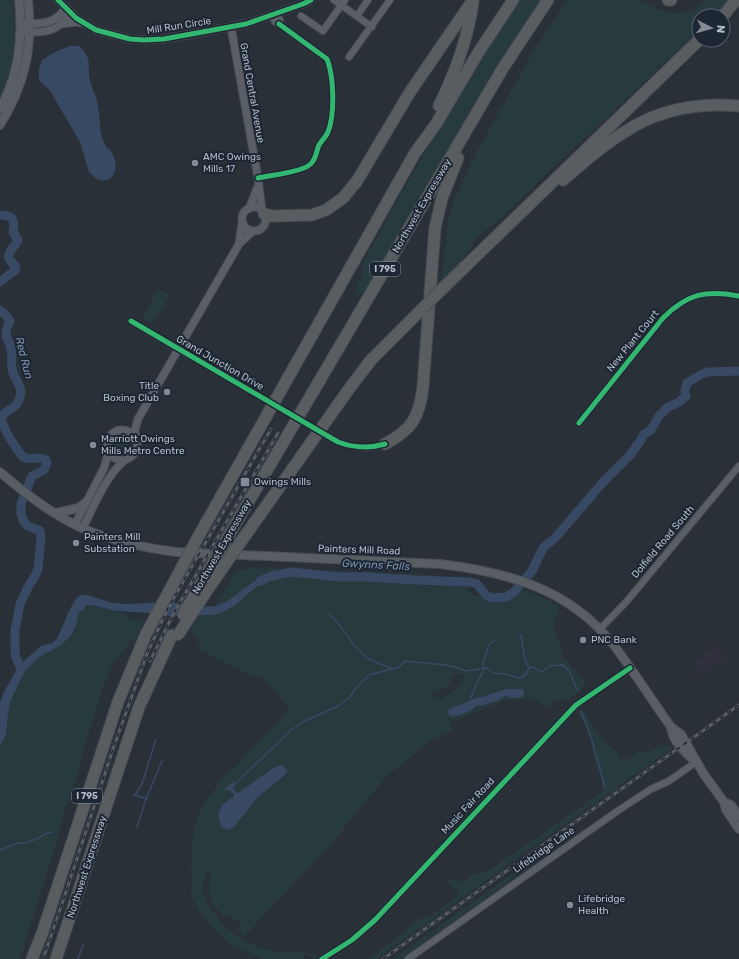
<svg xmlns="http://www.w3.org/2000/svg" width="739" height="959" font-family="Rubik,sans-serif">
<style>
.medical{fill:#31303e}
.green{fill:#273a3e;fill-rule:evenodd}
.water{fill:#384963}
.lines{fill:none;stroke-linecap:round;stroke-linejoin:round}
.stream{stroke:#384963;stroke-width:1.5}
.river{stroke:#384963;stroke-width:9}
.minor-tunnel{stroke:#3f454e;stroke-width:6;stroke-dasharray:6 3;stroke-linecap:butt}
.minor-casing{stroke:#484c53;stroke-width:8}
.tertiary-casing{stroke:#484c53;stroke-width:9}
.secondary-casing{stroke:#484c53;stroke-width:10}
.motorway-casing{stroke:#474c53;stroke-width:13}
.minor{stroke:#5a5e66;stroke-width:6}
.tertiary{stroke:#5a5e66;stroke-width:7}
.secondary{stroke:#595d64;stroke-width:8}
.motorway{stroke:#5a5d60;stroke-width:11}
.rail-casing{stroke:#595d64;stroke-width:3}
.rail{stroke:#1d2633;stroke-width:1.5;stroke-dasharray:4.5;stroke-linecap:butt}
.motorway-bridge-casing{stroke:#474c53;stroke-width:13;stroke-linecap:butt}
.motorway-bridge{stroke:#5a5d60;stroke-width:11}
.cycleway-casing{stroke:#1d2633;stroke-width:8}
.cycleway{stroke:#33b770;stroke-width:5}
.poi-dot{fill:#848b96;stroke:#1d2633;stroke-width:1.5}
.labels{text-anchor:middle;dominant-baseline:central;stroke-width:4;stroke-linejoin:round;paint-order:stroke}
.shield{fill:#1d2633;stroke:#878f9c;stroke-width:1}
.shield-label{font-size:9px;font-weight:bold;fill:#b4bcc9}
.street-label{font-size:10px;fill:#b4bcc9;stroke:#1d2633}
.poi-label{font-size:10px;fill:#b4bcc9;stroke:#1d2633;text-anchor:start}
.water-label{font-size:11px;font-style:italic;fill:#7c92b1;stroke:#1d2633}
</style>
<rect width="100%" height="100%" fill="#2a3038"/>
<path class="medical" d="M 718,646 L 726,658 L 700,676 L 692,664 Z"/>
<path class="green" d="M 0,0 L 13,0 C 16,30 17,57 6,86 C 4,91 3,96 0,100 Z
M 517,0 L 544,0 L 367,290 L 362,294 L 356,294 C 356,283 364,277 362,265 C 410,174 463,87 517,0 Z
M 567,0 L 638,0 L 657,9 L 678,14 L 694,10 L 707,0 L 732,0 L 727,6 L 716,16 L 699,16 L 699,30 L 492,226 L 479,235 L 455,271 L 445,281 L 441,279 L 448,222 L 454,199 L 478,149 L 537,45 Z
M 159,289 L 170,295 L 153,324 L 142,317 Z
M113 445a9 9 0 1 1 18 0a9 9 0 1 1-18 0Z
M 255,567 L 432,575 L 424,584 L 431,586 L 464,585 L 473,595 L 499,600 L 506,600 L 520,589 C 533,593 546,598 558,606 L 559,613 C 544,629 564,637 562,655 L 584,680 L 584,687 C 576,695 567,703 555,701 L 546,707 L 536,700 L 507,699 L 458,720 L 448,719 L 453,730 L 432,740 L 387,776 L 327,849 L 243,938 L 240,933 L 238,928 L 242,921 C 213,915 203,898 212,870 L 207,871 C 205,877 201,885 202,892 C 203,894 205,897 206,900 C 218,924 243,944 269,950 C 281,953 293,953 305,952 L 305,953 L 316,955 L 313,957 L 304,955 L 303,959 L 261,959 L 228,943 L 209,925 L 200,912 L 191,896 L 192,841 L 194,828 L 203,804 L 226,774 L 237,765 L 289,709 L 262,676 L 257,678 L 198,650 L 200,643 L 197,641 L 196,637 L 190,631 L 199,616 L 211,615 L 235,572 ZM 458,673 L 465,676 C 461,687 450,692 441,700 L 429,694 L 433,691 L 451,685 L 451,681 L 453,674 ZM 515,690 L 522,690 L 480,706 L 477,705 L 468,711 L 454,716 L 463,703 L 476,698 ZM 273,768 L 286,774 L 257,798 L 249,807 L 224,803 L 234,796 L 235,792 L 238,793 Z
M 87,605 L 122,612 L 132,620 L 144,622 L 136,640 L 132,639 L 113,664 L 102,690 L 93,720 L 84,747 L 80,766 L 64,813 L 54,850 L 20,959 L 0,959 L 0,746 L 6,735 L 8,714 L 10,702 L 25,671 L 39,657 L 60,646 L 76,627 L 79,612 L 84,609 Z
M 583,711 L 605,742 L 617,752 L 620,759 L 628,759 L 638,751 L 647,753 L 661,745 L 674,747 L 377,959 L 369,959 L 403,933 L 413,923 L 421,918 L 430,916 L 458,895 L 458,892 L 447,883 L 448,880 L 456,878 L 461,882 L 467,880 L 472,874 L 481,874 L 485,872 C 525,846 564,819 603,791 C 602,779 597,769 594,758 C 590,743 589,725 578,714 L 580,712 Z
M 567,837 L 564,842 L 401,959 L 393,959 L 522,867 L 531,863 Z"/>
<path class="water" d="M 70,46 L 79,46 C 93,59 87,64 90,80 C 92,89 97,97 98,106 C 101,123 98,132 107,148 C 112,150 112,153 114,158 C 121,178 103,189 89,172 L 80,142 L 49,89 C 47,87 43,85 41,82 C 36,77 40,65 42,60 L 57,51 Z
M 266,574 L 271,576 L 268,579 L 251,591 L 236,605 L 221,613 L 212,615 L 168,616 L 148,613 L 116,611 L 96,606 L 87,605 L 84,609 L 79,612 L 76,626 L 71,635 L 60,646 L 39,657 L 25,671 L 10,702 L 8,714 L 6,735 L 0,746 L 0,702 L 4,692 L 17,669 L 24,661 L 41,646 L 52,643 L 57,639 L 70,609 L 77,597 L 82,595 L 87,595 L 112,603 L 127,604 L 168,602 L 205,607 L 216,606 L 226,602 L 253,582 Z
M 506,689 L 523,689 L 524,694 L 523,697 L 514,698 L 505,696 L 499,700 L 480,706 L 477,705 C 472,712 459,716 450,716 L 448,712 L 449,709 L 476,698 L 486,696 Z
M 281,765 L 285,767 L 287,770 L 286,774 L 257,798 L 234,827 L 229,830 L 221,827 L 218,813 L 224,803 L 234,796 L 234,794 L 230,790 L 224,790 L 234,781 C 233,786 232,791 238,793 L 273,768 Z"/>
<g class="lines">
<path class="stream" d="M 329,614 C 344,626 350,645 366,657 C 370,661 385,665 392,669
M 521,635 C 524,646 522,659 529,667
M 472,701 L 471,697 L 473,692 L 484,669 L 483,663 L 489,644 L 495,640
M 581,711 L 592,740 L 605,787
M 232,787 L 290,731 L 305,721 L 338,706 L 349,698 L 357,687 L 369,675 L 399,667 L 405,661 L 446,665 L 458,668 L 465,671 L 487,668 L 493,673 L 505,674 L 519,678 L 524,676 L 529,668 L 533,667 L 539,671 L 543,671 L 549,666 L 563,665 L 569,671 L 578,691
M 134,795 L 147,799
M 135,795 L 142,784 L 156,739
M 137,827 L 146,799 L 162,761
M 0,850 L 18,843 L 28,843 L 31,840 C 39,842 41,833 52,832
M 78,959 L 83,945"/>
<path class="river" d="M 0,215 L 8,216 L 12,218 L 14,225 L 13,232 L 18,240 C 16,246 5,253 10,260 C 12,263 14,264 16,267 L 15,270 L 0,282
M 0,310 L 6,315 L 10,321 C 8,325 6,330 6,333 C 6,338 10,343 11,348 C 13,356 10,365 13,373 C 16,382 23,386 20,397 C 18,408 7,409 1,417 C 4,432 14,445 23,457 C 31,461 39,455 46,460 L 47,463 L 44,470 L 32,476 L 21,504 L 21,514 L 24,522 L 28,526 L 40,531 L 41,538 L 38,569 L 35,576 L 28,587 L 20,604 L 15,631 L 15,650 L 16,658 L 21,668
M 260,581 L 271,576 L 292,572 L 339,577 L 367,577 L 415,580 L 470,582 L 477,584 L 486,595 L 492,598 L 506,597 L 514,592 L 532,571 L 543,548 L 555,538 L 604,481 L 630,455 L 639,443 L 644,434 L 651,430 L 659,416 L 668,407 L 679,402 L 686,396 L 685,391 L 687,383 L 702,374 L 708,372 L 739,371"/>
<path class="minor-tunnel" d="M 263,398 L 328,437"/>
<defs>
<path id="minor" d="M 334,0 L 372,27
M 272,15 L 275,22 L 279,24 L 280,20 L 277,13
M 301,16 L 323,31 L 345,0
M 357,16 L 368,0
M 349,57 L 390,0
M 258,178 C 271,175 297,173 308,166 C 316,161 316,152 319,145 C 322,140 326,137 328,132 C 335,115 334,76 327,59 L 279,24
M 131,321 L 159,338
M 168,343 L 263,398
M 579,423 L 663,318 C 688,293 706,290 739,296
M 328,437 C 348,447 363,451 385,444
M 600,629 L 627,601 L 739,466
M 322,959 L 352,940 L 375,920 L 576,705 L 630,668
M 408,959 L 616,812 L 651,789 L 669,781 L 696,762"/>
<path id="tertiary" d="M 58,0 L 76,18 L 96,30 L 130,39 L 144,40 L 164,39 L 246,24 L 303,4 L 311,0
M 21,24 C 41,23 52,26 65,9
M 61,24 L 76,22 L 82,23
M 231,27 L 258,178 L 262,211
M 21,32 C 34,32 50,34 61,24 C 65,21 67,16 72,13
M242 219a12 12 0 1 1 24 0a12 12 0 1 1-24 0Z
M 249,209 L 257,188
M 239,244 L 242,224
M107 445a15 15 0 1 1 30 0a15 15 0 1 1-30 0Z
M 136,439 L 135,430 L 138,419 L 239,244 L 253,231
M 75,524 L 104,468 L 109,451
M 83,528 C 93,507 107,474 125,460"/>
<path id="secondary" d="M 0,109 C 19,74 23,39 19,0
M 0,125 C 25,84 33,48 28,0
M 0,472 C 24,493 55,516 84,529 C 113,541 145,548 176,552 L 440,564 C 506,572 568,588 612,643 C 633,670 651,699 671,727 L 681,734 L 703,773 L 724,802 L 726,810 L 739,829
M 56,513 L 78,508 L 85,503
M 671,727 C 672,740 685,753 695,761
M 724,802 L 731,805 L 739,816"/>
<path id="motorway" d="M 668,0 L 671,0
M 723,16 L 736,0
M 439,106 C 455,73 468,39 473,2
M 563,180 C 582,164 601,146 623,133 C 657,110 698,102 739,106
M 264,214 L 272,216 L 312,215 L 326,210 L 343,198 L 357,181 L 410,92 L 473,0
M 440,291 L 699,40
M 385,444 C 412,430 420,416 423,386 L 435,228 L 442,198 L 458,158
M 197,539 L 415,153 L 436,124 L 478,53 L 513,0
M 226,540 L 503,68 L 548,0
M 242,540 L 349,389 L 371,360 L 422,309
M 32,959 L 43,931 L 118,702 L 146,634
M 56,959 L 139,707 L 172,635"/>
</defs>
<use href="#minor" class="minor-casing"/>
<use href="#tertiary" class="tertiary-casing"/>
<use href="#secondary" class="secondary-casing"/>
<use href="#motorway" class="motorway-casing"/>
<use href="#minor" class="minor"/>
<use href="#tertiary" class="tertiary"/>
<use href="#secondary" class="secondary"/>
<use href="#motorway" class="motorway"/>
<defs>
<path id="rail" d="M 150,661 L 175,611 L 278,433
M 43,959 L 62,904 L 113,749 L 147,654 L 168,608 L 271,429
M 383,959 L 739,705"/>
</defs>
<use href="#rail" class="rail-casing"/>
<use href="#rail" class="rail"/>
<defs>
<path id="motorway-bridge" d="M 422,309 L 440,291
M 183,615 L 226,540
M 146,634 L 197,539
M 178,635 L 208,589 L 242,540"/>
</defs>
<use href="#motorway-bridge" class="motorway-bridge-casing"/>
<use href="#motorway-bridge" class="motorway-bridge"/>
<defs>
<path id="cycleway" d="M 58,0 L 76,18 L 96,30 L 130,39 L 144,40 L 164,39 L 246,24 L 303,4 L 311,0
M 258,178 C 271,175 297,173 308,166 C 316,161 316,152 319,145 C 322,140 326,137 328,132 C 335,115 334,76 327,59 L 279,24
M 131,321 L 338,442 C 354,448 368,449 385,444
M 579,423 L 663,318 C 688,293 706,290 739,296
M 322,959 L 352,940 L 375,920 L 576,705 L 630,668"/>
</defs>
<use href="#cycleway" class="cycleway-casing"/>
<use href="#cycleway" class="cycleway"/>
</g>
<g class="poi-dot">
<circle cx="195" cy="163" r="4"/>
<circle cx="167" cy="392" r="4"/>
<circle cx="93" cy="445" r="4"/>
<rect x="240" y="477" width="10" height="10" rx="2"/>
<circle cx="76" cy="543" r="4"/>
<circle cx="583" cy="640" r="4"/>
<circle cx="570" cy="905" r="4"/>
</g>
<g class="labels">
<g class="shield">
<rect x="370" y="262" width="30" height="14" rx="3"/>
<rect x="72" y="789" width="30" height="14" rx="3"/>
</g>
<g class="shield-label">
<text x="385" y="269">I 795</text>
<text x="87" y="796">I 795</text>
</g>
<g class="street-label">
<text transform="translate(179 26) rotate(-9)">Mill Run Circle</text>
<text transform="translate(252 93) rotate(80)">Grand Central Avenue</text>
<text transform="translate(422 206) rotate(-60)">Northwest Expressway</text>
<text transform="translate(633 341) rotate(-51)">New Plant Court</text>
<text transform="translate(220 363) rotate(30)">Grand Junction Drive</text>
<text transform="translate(663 542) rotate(-50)">Dolfield Road South</text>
<text transform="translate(222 547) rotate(-60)">Northwest Expressway</text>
<text transform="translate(359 550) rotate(2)">Painters Mill Road</text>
<text transform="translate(468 806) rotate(-47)">Music Fair Road</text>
<text transform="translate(544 850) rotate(-35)">Lifebridge Lane</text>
<text transform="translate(87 867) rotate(-72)">Northwest Expressway</text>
</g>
<g class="poi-label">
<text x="203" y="157">AMC Owings<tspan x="203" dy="12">Mills 17</tspan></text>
<text x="159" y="386" text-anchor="end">Title<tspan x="159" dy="12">Boxing Club</tspan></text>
<text x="101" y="439">Marriott Owings<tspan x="101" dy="12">Mills Metro Centre</tspan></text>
<text x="254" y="482">Owings Mills</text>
<text x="84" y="537">Painters Mill<tspan x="84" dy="12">Substation</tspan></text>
<text x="591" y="640">PNC Bank</text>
<text x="578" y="899">Lifebridge<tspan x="578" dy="12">Health</tspan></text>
</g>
<g class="water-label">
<text transform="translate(24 358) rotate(76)">Red Run</text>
<text transform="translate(376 565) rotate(3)">Gwynns Falls</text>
</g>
</g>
<g transform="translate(711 28) rotate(96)"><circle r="19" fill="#1d2633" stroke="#59626f"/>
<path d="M0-3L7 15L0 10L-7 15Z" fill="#848b96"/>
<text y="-6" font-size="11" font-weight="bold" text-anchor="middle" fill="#b4bcc9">N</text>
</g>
</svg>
